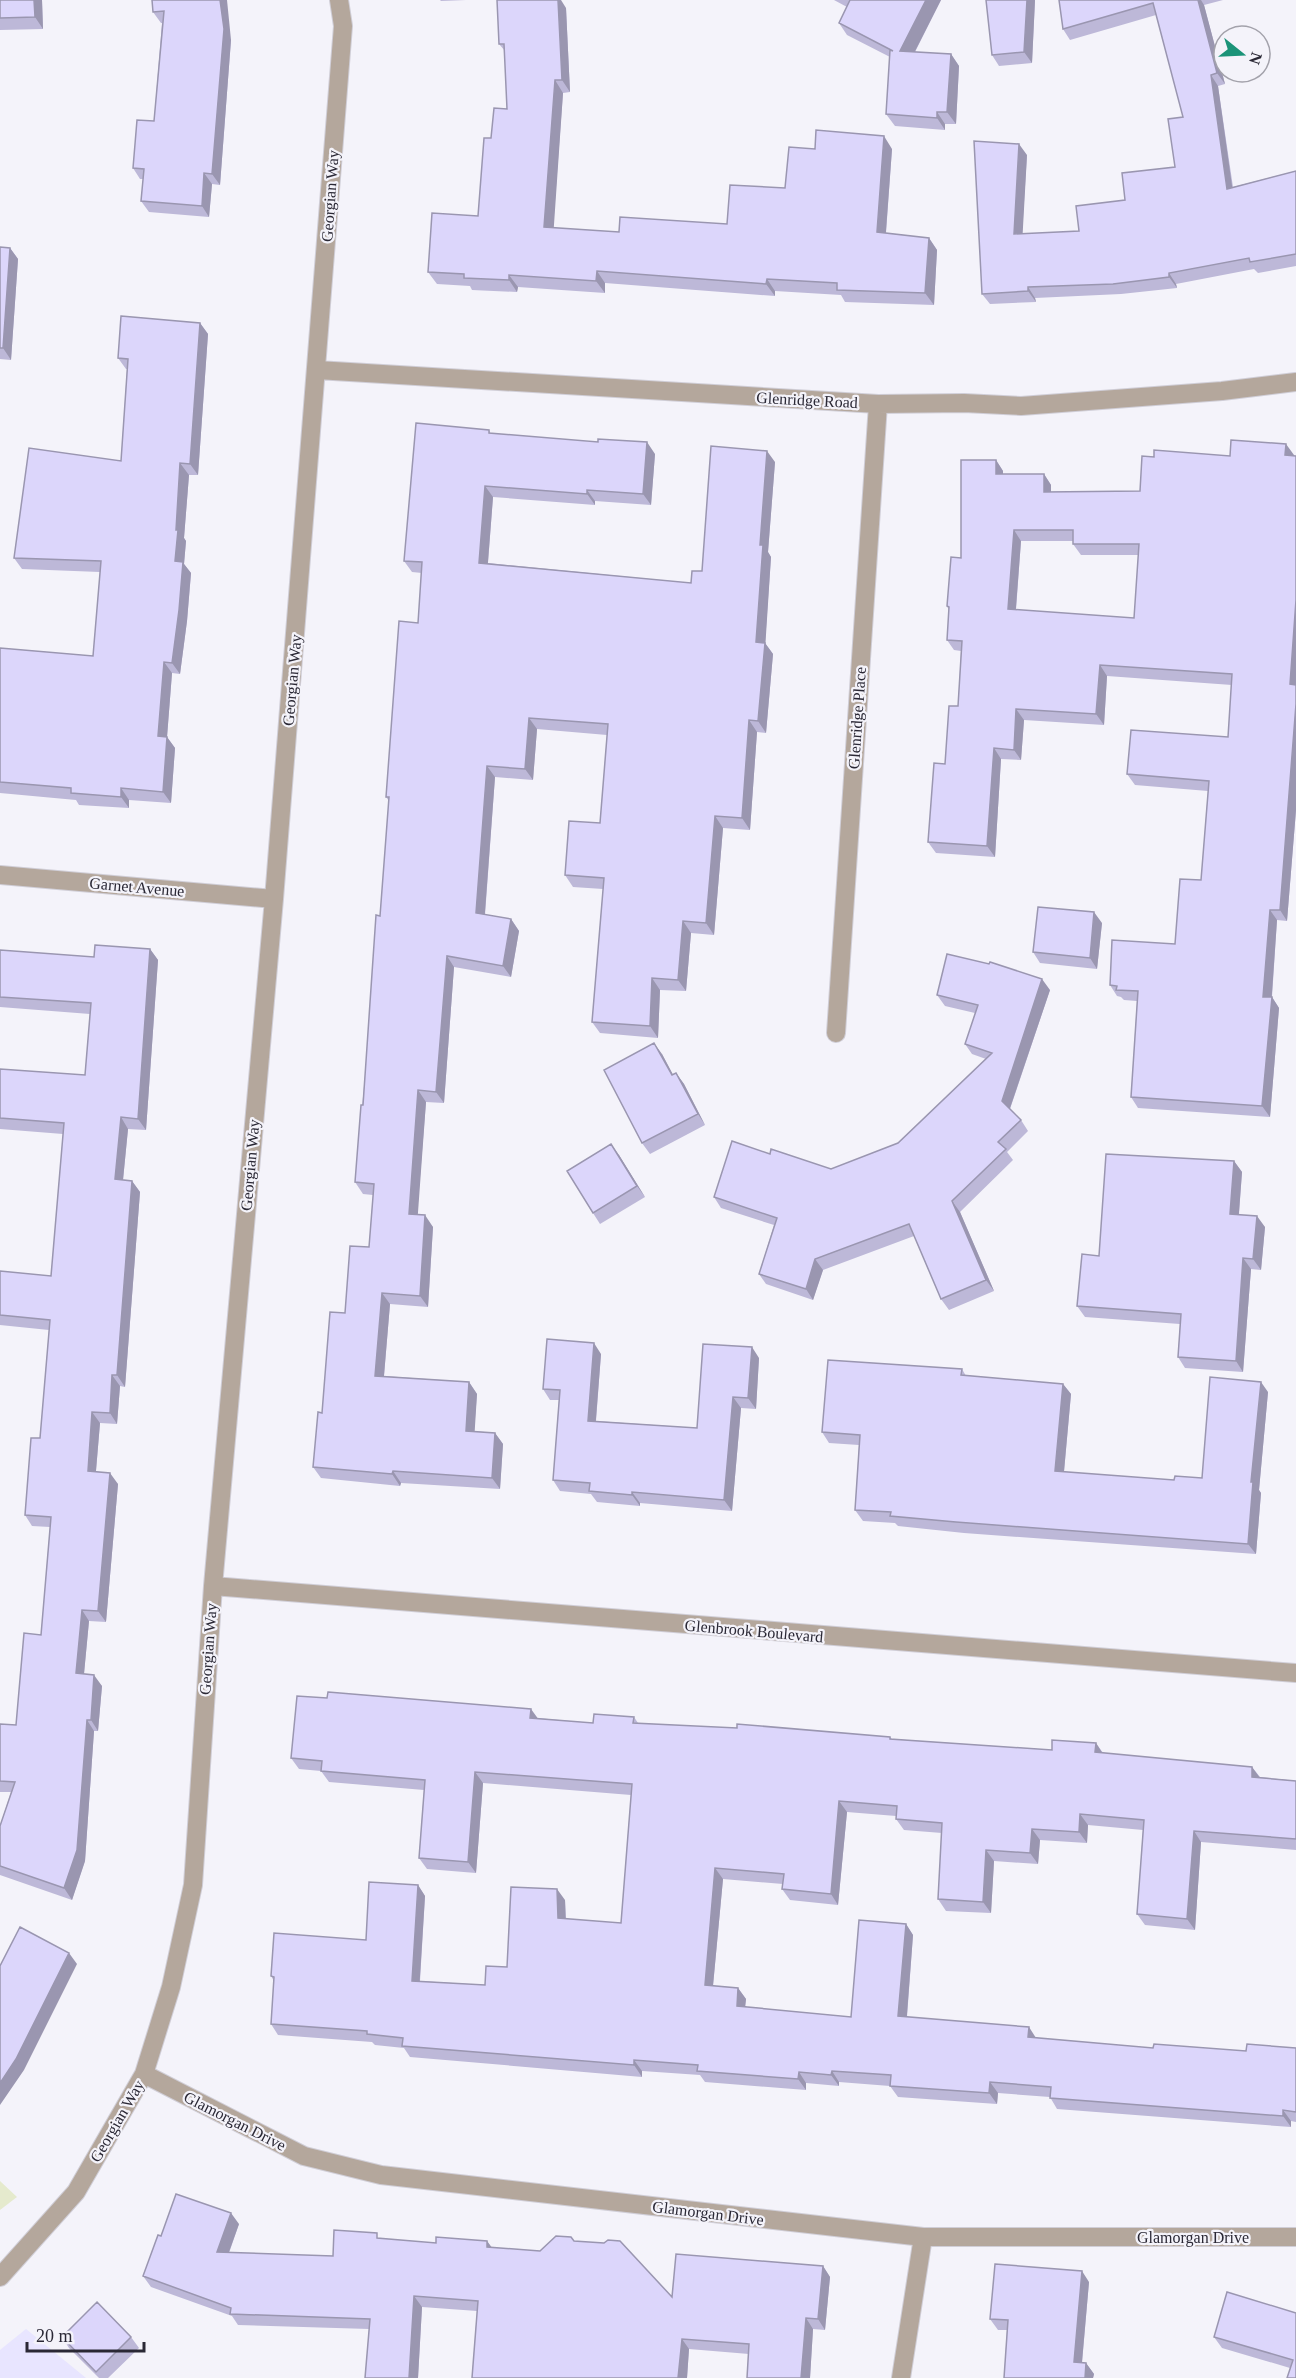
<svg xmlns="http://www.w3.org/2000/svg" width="1296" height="2378" font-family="Georgia,serif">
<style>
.built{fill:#e8e5ff}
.green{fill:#e5eacd}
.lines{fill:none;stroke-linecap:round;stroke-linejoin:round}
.minor-casing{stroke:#d0ced7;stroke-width:20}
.minor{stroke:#b4a79c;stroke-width:18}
.wall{fill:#bdb8d8;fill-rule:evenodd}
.shaded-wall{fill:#9a96b0}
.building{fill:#dcd6fb;stroke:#9a96b0;stroke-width:1.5;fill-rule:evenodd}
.labels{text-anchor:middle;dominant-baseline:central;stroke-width:4.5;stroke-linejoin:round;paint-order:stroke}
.street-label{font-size:16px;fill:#2a2835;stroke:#f4f3fa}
</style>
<rect width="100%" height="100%" fill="#f4f3fa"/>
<path class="built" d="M 26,2329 L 86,2378 L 0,2378 L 0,2350 Z"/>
<path class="green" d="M 0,2181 L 17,2197 L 0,2210 Z"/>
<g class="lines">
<defs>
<path id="minor" d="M 317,370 L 878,404 L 964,403 L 1021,406 L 1222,391 L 1296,382
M 0,875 L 274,899
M 836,1033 L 878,404
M 213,1586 L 1296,1673
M 144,2074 L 304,2156 L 381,2175 L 923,2237 L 1296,2237
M 0,2277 L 76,2192 L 144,2074 L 171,1987 L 193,1885 L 213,1586 L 274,899 L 343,26 L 339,0
M 901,2378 L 923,2237"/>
</defs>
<use href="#minor" class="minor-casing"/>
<use href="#minor" class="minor"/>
</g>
<path class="wall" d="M 0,0 L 42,0 L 43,29 L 0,30 Z
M 152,0 L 231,40 L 220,185 L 212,184 L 209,217 L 149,212 L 141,201 L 143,179 L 140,179 L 133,168 L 154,121 L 162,23 L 161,23 L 153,12 Z
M 440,0 L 466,0 L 441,1 Z
M 834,0 L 941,0 L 915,52 L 951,54 L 959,66 L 956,124 L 945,124 L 945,130 L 895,126 L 886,114 L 890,57 L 847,35 L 839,23 L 847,7 Z
M 1035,0 L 1032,63 L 999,66 L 992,55 Z
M 1059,0 L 1223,0 L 1204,5 L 1225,84 L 1218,86 L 1233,187 L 1296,171 L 1296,266 L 1258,273 L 1254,269 L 1176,284 L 1177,288 L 1121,294 L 1035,298 L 1036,302 L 990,304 L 982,294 L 1027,155 L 1022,234 L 1079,231 L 1175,167 L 1183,117 L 1156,15 L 1070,40 L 1063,29 Z
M 566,8 L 570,92 L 563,93 L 553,228 L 619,232 L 727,224 L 785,188 L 815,149 L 892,149 L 886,233 L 929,238 L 937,250 L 934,305 L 845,302 L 841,295 L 775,291 L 775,296 L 605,283 L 605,293 L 518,287 L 517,292 L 472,290 L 470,286 L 437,284 L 428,272 L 478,216 L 491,138 L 507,109 L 505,51 L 499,44 Z
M 0,247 L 10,248 L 18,259 L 11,360 L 0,359 Z
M 200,323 L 208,334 L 198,475 L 189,475 L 184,538 L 186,541 L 184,564 L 191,573 L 187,621 L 180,674 L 172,673 L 167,737 L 175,748 L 171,803 L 129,800 L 129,808 L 79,805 L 76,800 L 0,793 L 0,648 L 93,656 L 100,572 L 22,569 L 14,558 L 121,461 L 127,369 L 126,369 L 118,358 Z
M 489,430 L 491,434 L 655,454 L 651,505 L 595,501 L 595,505 L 493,497 L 488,563 L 691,583 L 702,571 L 775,462 L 768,552 L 771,557 L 765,643 L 773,654 L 766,733 L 757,732 L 750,830 L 723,828 L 714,935 L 691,933 L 686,991 L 660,990 L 658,1038 L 600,1033 L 592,1022 L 603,889 L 573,887 L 565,875 L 600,823 L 607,735 L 537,729 L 533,780 L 495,777 L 485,915 L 511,919 L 519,931 L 511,977 L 454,967 L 444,1103 L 426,1102 L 417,1215 L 433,1227 L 428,1307 L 390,1304 L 384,1376 L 469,1382 L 477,1394 L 474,1431 L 495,1433 L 503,1444 L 500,1489 L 401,1483 L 400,1486 L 321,1478 L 313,1467 L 322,1413 L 345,1313 L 369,1247 L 373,1195 L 363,1194 L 355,1182 L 380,916 L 389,801 L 386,797 L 418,623 L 422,573 L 412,572 L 404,561 Z
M 1296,456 L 1296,810 L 1287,921 L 1277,920 L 1272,997 L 1279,1008 L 1270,1117 L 1138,1108 L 1131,1097 L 1137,1001 L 1124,1000 L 1121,997 L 1117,996 L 1110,985 L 1175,944 L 1201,880 L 1208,791 L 1135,785 L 1127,774 L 1228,737 L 1232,685 L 1107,676 L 1104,725 L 1024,720 L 1021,760 L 1001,759 L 995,857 L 936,853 L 928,842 L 958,706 L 961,651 L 954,650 L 947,640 L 949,610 L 947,606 L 961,558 L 996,460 L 1003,471 L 1003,474 L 1044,474 L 1051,485 L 1051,492 L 1140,491 L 1154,457 ZM 1021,541 L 1073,541 L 1073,544 L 1081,555 L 1139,555 L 1134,618 L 1016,610 Z
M 1102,923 L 1097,969 L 1040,963 L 1033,952 Z
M 150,949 L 158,960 L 146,1130 L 128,1129 L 123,1180 L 132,1181 L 140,1192 L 125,1387 L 120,1386 L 117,1424 L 100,1423 L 96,1471 L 118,1484 L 106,1622 L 89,1621 L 84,1674 L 102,1686 L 98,1731 L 94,1731 L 85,1861 L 72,1900 L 0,1875 L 0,1826 L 11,1792 L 0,1792 L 0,1724 L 16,1725 L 41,1635 L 50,1527 L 32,1526 L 25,1515 L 40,1438 L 49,1330 L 0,1325 L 0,1271 L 51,1276 L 63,1134 L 0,1129 L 0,1069 L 85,1075 L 90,1014 L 0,1007 L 0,950 L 94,957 Z
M 1050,990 L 1010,1109 L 1021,1120 L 1028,1131 L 1007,1152 L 1013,1160 L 960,1212 L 994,1291 L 949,1310 L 941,1299 L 914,1236 L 823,1270 L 813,1300 L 766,1284 L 759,1274 L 774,1225 L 721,1208 L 714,1197 L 770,1154 L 831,1169 L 898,1143 L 986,1059 L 972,1054 L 965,1044 L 975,1013 L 945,1006 L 937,995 Z
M 662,1054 L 673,1075 L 676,1073 L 684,1084 L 705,1125 L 650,1154 L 642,1143 Z
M 619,1155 L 645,1197 L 600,1224 L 593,1213 Z
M 1234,1161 L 1242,1172 L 1239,1214 L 1265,1227 L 1261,1270 L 1251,1269 L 1243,1372 L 1185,1368 L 1178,1357 L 1180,1324 L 1085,1317 L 1077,1306 L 1099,1256 Z
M 601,1354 L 596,1421 L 697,1428 L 759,1358 L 756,1409 L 741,1408 L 732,1511 L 640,1503 L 640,1506 L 597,1502 L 591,1494 L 560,1491 L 553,1480 L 559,1400 L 550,1400 L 543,1389 Z
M 962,1369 L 966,1376 L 1063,1384 L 1071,1394 L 1064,1472 L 1174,1480 L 1202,1478 L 1268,1392 L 1259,1490 L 1261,1493 L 1256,1554 L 964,1533 L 898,1526 L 895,1523 L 863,1521 L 855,1510 L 859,1445 L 829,1443 L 822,1432 Z
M 634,1717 L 638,1723 L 890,1737 L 892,1739 L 1052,1750 L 1096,1743 L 1103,1753 L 1252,1767 L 1260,1777 L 1296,1781 L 1296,1850 L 1201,1842 L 1195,1930 L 1145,1925 L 1137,1914 L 1143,1830 L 1088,1825 L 1087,1843 L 1040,1840 L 1038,1864 L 994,1861 L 991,1913 L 946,1911 L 938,1899 L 942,1833 L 904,1830 L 896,1819 L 896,1816 L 847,1812 L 838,1905 L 790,1900 L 782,1889 L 783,1884 L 723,1879 L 713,1986 L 738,1988 L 746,1999 L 745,2007 L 851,2017 L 906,1924 L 913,1935 L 907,2017 L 1036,2038 L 1153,2048 L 1246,2051 L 1296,2048 L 1296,2122 L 1291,2121 L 1291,2127 L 1057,2109 L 1050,2097 L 998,2093 L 997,2104 L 898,2097 L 890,2086 L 839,2082 L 839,2086 L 806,2083 L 806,2090 L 705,2082 L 700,2075 L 642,2071 L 642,2077 L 410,2057 L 404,2048 L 375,2045 L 372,2042 L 278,2035 L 271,2024 L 274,1981 L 271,1976 L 366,1940 L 418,1885 L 425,1896 L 420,1981 L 485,1985 L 507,1967 L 565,1900 L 566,1919 L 621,1923 L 631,1795 L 483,1783 L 476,1873 L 427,1869 L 419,1858 L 424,1790 L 329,1782 L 321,1771 L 299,1769 L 291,1758 L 537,1718 L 593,1723 Z
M 239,2224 L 229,2253 L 333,2256 L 381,2239 L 436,2243 L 487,2241 L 492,2248 L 540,2251 L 574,2241 L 672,2297 L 823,2266 L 830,2277 L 825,2330 L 813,2329 L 810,2378 L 747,2378 L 749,2354 L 689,2349 L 687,2378 L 472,2378 L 477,2311 L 422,2307 L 418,2378 L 365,2378 L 369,2329 L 238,2325 L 232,2316 L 151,2287 L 143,2276 L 161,2236 Z
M 1089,2282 L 1082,2363 L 1086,2363 L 1094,2374 L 1093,2378 L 1004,2378 L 1007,2330 L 998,2330 L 990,2319 Z
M 1296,2313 L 1296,2378 L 1290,2368 L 1222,2348 L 1214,2337 Z
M 62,2337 L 131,2337 L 139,2348 L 108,2378 L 99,2378 L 69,2348 Z"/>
<path class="shaded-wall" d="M 34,0 L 42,0 L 43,29 L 35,17 Z
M 220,0 L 227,0 L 231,40 L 220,185 L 212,174 Z
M 558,0 L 561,0 L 566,8 L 570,92 L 562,80 Z
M 926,0 L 941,0 L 909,63 L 900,51 Z
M 1027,0 L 1035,0 L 1032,63 L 1024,52 Z
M 1198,0 L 1201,0 L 1204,5 L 1225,84 L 1217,73 Z
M 951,54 L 959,66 L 956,124 L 947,112 Z
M 1211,75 L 1218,86 L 1234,200 L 1227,189 Z
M 555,80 L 563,93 L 553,239 L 544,227 Z
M 937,112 L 945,124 L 945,130 L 937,118 Z
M 884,136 L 892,149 L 885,244 L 877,232 Z
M 1019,144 L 1027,155 L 1022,245 L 1014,234 Z
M 204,173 L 212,184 L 209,217 L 202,206 Z
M 929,238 L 937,250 L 934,305 L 925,293 Z
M 10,248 L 18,259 L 11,360 L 3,348 Z
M 597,271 L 605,283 L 605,293 L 596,281 Z
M 1169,273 L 1176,284 L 1177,288 L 1169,277 Z
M 509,275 L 518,287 L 517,292 L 509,280 Z
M 767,279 L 775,291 L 775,296 L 766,284 Z
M 1028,287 L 1035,298 L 1036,302 L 1028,291 Z
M 200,323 L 208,334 L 198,475 L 190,464 Z
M 647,442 L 655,454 L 651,505 L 643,494 Z
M 1286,444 L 1294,455 L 1285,455 Z
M 767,451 L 775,462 L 768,552 L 771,557 L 765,650 L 765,643 L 773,654 L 766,733 L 758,721 L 756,642 L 760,545 Z
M 996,460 L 1003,471 L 1003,485 L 996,474 Z
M 180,463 L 189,475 L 184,538 L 186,541 L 184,564 L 191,573 L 187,621 L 180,674 L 172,663 L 176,530 Z
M 1044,474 L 1051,485 L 1051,503 L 1044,492 Z
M 485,486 L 493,497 L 487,574 L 479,563 Z
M 587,490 L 595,501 L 595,505 L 587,494 Z
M 1014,530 L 1021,541 L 1015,620 L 1008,609 Z
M 1296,600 L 1296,693 L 1290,684 Z
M 164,662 L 172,673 L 167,737 L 175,748 L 171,803 L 163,792 L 158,736 Z
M 1100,665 L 1107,676 L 1104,725 L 1096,714 Z
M 1296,704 L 1296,810 L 1287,921 L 1280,910 Z
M 1016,709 L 1024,720 L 1021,760 L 1014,750 Z
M 529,718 L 537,729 L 533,780 L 525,769 Z
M 749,720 L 757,732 L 750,830 L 742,818 Z
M 994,748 L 1001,759 L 995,857 L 987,846 Z
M 487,766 L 495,777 L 484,925 L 476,913 Z
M 121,788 L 129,800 L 129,808 L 121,797 Z
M 715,816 L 723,828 L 714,935 L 706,923 Z
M 1270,910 L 1277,920 L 1271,1007 L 1263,997 Z
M 1094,912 L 1102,923 L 1097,969 L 1090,958 Z
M 511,919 L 519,931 L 511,977 L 503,966 Z
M 683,921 L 691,933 L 686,991 L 678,980 Z
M 150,949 L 158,960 L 146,1130 L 138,1119 Z
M 447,956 L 454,967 L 444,1103 L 436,1092 Z
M 652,978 L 660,990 L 658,1038 L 650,1026 Z
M 1042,979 L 1050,990 L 1009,1111 L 1002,1101 Z
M 1272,997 L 1279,1008 L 1270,1117 L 1262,1106 Z
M 654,1043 L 662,1054 L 679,1086 L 672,1075 Z
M 676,1073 L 684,1084 L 705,1125 L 698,1114 Z
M 418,1090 L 426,1102 L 417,1226 L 409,1214 Z
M 121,1117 L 128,1129 L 122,1190 L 115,1179 Z
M 611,1144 L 619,1155 L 645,1197 L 637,1186 Z
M 1234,1161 L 1242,1172 L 1238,1225 L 1230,1214 Z
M 132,1181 L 140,1192 L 125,1387 L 117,1375 Z
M 952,1201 L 960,1212 L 994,1291 L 986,1280 Z
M 425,1215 L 433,1227 L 428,1307 L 420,1296 Z
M 1257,1216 L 1265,1227 L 1261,1270 L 1253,1259 Z
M 1243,1258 L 1251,1269 L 1243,1372 L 1236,1361 Z
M 815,1259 L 823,1270 L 813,1300 L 806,1289 Z
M 382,1293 L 390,1304 L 383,1387 L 375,1376 Z
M 594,1343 L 601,1354 L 595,1431 L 588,1421 Z
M 752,1347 L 759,1358 L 756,1409 L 748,1398 Z
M 112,1375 L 120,1386 L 117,1424 L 110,1413 Z
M 469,1382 L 477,1394 L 474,1442 L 466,1431 Z
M 1261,1382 L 1268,1392 L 1259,1490 L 1261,1493 L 1256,1554 L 1248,1544 L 1251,1482 Z
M 1063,1384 L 1071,1394 L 1063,1482 L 1055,1471 Z
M 733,1397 L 741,1408 L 732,1511 L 724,1500 Z
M 92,1412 L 100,1423 L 95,1482 L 88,1471 Z
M 495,1433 L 503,1444 L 500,1489 L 492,1478 Z
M 393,1471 L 401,1483 L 400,1486 L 392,1474 Z
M 110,1473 L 118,1484 L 106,1622 L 98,1611 Z
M 632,1492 L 640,1503 L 640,1506 L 632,1495 Z
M 82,1610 L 89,1621 L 83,1684 L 76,1673 Z
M 94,1675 L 102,1686 L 98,1731 L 91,1720 Z
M 531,1709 L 539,1720 L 530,1718 Z
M 87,1720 L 94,1731 L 85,1861 L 72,1900 L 64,1888 Z
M 1096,1743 L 1103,1754 L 1095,1752 Z
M 1252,1767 L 1260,1778 L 1252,1777 Z
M 475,1772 L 483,1783 L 476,1873 L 468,1862 Z
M 839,1801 L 847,1812 L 838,1905 L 831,1894 Z
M 1080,1814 L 1088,1825 L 1087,1843 L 1079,1832 Z
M 1032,1829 L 1040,1840 L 1038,1864 L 1030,1853 Z
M 1194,1831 L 1201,1842 L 1195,1930 L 1187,1919 Z
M 986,1850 L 994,1861 L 991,1913 L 983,1902 Z
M 715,1868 L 723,1879 L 712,1996 L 705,1985 Z
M 418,1885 L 425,1896 L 419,1992 L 412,1981 Z
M 557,1889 L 565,1900 L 566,1929 L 558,1918 Z
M 906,1924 L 913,1935 L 906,2027 L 898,2016 Z
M 69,1953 L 77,1964 L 24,2070 L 0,2105 L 0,2083 Z
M 738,1988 L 746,1999 L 744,2017 L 737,2006 Z
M 1029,2027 L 1036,2038 L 1028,2037 Z
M 634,2060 L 642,2071 L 642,2077 L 634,2065 Z
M 832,2071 L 839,2082 L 839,2086 L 831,2075 Z
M 799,2072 L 806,2083 L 806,2090 L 798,2079 Z
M 990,2082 L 998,2093 L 997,2104 L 989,2093 Z
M 1283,2110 L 1291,2121 L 1291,2127 L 1283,2116 Z
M 231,2213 L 239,2224 L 225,2263 L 217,2252 Z
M 487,2241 L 495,2252 L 487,2247 Z
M 823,2266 L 830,2277 L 825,2330 L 818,2319 Z
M 1082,2271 L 1089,2282 L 1081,2373 L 1074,2362 Z
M 414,2296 L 422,2307 L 418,2378 L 409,2378 Z
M 806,2318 L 813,2329 L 810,2378 L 801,2378 Z
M 682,2339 L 689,2349 L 687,2378 L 678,2378 Z
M 1086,2363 L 1094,2374 L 1093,2378 L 1085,2378 Z"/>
<path class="building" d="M 0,0 L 34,0 L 35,17 L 0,18 Z
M 152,0 L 220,0 L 224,29 L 212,174 L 204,173 L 202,206 L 141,201 L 144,169 L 133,168 L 137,120 L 154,121 L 164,11 L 153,12 Z
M 497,0 L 558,0 L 562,80 L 555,80 L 544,227 L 619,232 L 620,217 L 727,224 L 730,185 L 785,188 L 789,147 L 815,149 L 816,130 L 884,136 L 877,232 L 929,238 L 925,293 L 837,290 L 837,283 L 767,279 L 766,284 L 597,271 L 596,281 L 509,275 L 509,280 L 464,278 L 464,274 L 428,272 L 432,213 L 478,216 L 484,138 L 491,138 L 494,108 L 507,109 L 504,44 L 499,44 Z
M 849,0 L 926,0 L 900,51 L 951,54 L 947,112 L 937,112 L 937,118 L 886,114 L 890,50 L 893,51 L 839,23 L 850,0 Z
M 986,0 L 1027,0 L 1024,52 L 992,55 Z
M 1059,0 L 1198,0 L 1217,73 L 1211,75 L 1227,189 L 1296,171 L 1296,254 L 1250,262 L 1249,258 L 1169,273 L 1169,277 L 1113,284 L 1028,287 L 1028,291 L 982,294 L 974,141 L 1019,144 L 1014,234 L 1079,231 L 1076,206 L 1125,200 L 1122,173 L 1175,167 L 1168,119 L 1183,117 L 1153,3 L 1063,29 Z
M 0,247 L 10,248 L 3,348 L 0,348 Z
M 121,316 L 200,323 L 190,464 L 180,463 L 176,530 L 178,530 L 175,561 L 183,562 L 179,610 L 172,663 L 164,662 L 158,736 L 167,737 L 163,792 L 121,788 L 121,797 L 71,793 L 71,788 L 0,782 L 0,648 L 93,656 L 101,561 L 14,558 L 29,448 L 121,461 L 128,359 L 118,358 Z
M 416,423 L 489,430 L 489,433 L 598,442 L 598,439 L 647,442 L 643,494 L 587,490 L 587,494 L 485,486 L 479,563 L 691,583 L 692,571 L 702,571 L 711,446 L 767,451 L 760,545 L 763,545 L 756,642 L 765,643 L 758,721 L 749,720 L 742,818 L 715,816 L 706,923 L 683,921 L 678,980 L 652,978 L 650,1026 L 592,1022 L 604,878 L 565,875 L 569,821 L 600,823 L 608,724 L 529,718 L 525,769 L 487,766 L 476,913 L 511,919 L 503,966 L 447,956 L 436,1092 L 418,1090 L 409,1214 L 425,1215 L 420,1296 L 382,1293 L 375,1376 L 469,1382 L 466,1431 L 495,1433 L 492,1478 L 393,1471 L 392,1474 L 313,1467 L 318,1412 L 322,1413 L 330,1312 L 345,1313 L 350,1246 L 369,1247 L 374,1184 L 355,1182 L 361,1105 L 363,1105 L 376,915 L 380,916 L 389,797 L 386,797 L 399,621 L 418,623 L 422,562 L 404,561 Z
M 1231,440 L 1286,444 L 1285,455 L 1296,456 L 1296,600 L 1290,684 L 1296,685 L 1296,704 L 1280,910 L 1270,910 L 1263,997 L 1272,997 L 1262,1106 L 1131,1097 L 1138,991 L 1116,990 L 1117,986 L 1110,985 L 1112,940 L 1175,944 L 1180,879 L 1201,880 L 1209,781 L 1127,774 L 1131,730 L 1228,737 L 1232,674 L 1100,665 L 1096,714 L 1016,709 L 1014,750 L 994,748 L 987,846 L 928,842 L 934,763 L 945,764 L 949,706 L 958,706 L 962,641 L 947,640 L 949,607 L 947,606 L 951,557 L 961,558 L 961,460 L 996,460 L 996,474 L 1044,474 L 1044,492 L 1140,491 L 1142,456 L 1154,457 L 1154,450 L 1230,456 ZM 1014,530 L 1073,530 L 1073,544 L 1139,544 L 1134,618 L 1008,609 Z
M 1038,907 L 1094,912 L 1090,958 L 1033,952 Z
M 95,945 L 150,949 L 138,1119 L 121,1117 L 115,1179 L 132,1181 L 117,1375 L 112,1375 L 110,1413 L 92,1412 L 88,1471 L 110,1473 L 98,1611 L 82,1610 L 76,1673 L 94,1675 L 91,1720 L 87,1720 L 77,1850 L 64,1888 L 0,1866 L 0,1826 L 15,1782 L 0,1781 L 0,1724 L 16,1725 L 24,1633 L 41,1635 L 51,1517 L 25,1515 L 31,1438 L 40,1438 L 50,1320 L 0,1315 L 0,1271 L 51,1276 L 64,1123 L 0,1118 L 0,1069 L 85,1075 L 91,1003 L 0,997 L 0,950 L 94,957 Z
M 947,954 L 989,964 L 990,962 L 1042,979 L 1002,1101 L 1021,1120 L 998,1142 L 1006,1149 L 952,1201 L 986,1280 L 941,1299 L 909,1224 L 815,1259 L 806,1289 L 759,1274 L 777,1218 L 714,1197 L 732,1141 L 770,1154 L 771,1149 L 831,1169 L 898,1143 L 992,1053 L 965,1044 L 978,1005 L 937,995 Z
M 654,1043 L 672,1075 L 676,1073 L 698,1114 L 642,1143 L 604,1070 Z
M 611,1144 L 637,1186 L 593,1213 L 567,1171 Z
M 1106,1154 L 1234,1161 L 1230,1214 L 1257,1216 L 1253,1259 L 1243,1258 L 1236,1361 L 1178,1357 L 1181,1314 L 1077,1306 L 1082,1254 L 1099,1256 Z
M 547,1339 L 594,1343 L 588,1421 L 697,1428 L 703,1344 L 752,1347 L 748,1398 L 733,1397 L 724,1500 L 632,1492 L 632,1495 L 589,1491 L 590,1483 L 553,1480 L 560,1390 L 543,1389 Z
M 828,1360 L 962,1369 L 961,1375 L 1063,1384 L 1055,1471 L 1174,1480 L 1175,1476 L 1202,1478 L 1210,1377 L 1261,1382 L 1251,1482 L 1253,1482 L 1248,1544 L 956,1522 L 890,1516 L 891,1512 L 855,1510 L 860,1435 L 822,1432 Z
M 328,1692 L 531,1709 L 530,1718 L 593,1723 L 594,1714 L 634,1717 L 633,1723 L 737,1728 L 737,1724 L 890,1737 L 890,1739 L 1052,1750 L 1052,1740 L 1096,1743 L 1095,1752 L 1252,1767 L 1252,1777 L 1296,1781 L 1296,1839 L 1194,1831 L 1187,1919 L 1137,1914 L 1144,1820 L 1080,1814 L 1079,1832 L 1032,1829 L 1030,1853 L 986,1850 L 983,1902 L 938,1899 L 942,1823 L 896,1819 L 897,1806 L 839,1801 L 831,1894 L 782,1889 L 784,1874 L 715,1868 L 705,1985 L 738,1988 L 737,2006 L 851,2017 L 859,1920 L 906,1924 L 898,2016 L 1029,2027 L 1028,2037 L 1153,2048 L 1154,2044 L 1246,2051 L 1247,2044 L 1296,2048 L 1296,2112 L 1283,2110 L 1283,2116 L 1050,2098 L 1051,2087 L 990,2082 L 989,2093 L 890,2086 L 891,2075 L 832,2071 L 831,2075 L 799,2072 L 798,2079 L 697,2071 L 698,2065 L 634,2060 L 634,2065 L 402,2046 L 403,2038 L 367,2034 L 367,2031 L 271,2024 L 274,1977 L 271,1976 L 274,1933 L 366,1940 L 369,1882 L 418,1885 L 412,1981 L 485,1985 L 486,1966 L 507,1967 L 511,1887 L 557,1889 L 558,1918 L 621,1923 L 632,1784 L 475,1772 L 468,1862 L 419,1858 L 425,1780 L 321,1771 L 322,1761 L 291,1758 L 297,1696 L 327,1698 Z
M 20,1927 L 69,1953 L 16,2059 L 0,2083 L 0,1966 Z
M 176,2194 L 231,2213 L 217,2252 L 333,2256 L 334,2230 L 377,2233 L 377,2238 L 436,2243 L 436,2237 L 487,2241 L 487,2247 L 540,2251 L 556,2236 L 571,2237 L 574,2241 L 604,2243 L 608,2240 L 620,2241 L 672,2297 L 676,2254 L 823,2266 L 818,2319 L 806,2318 L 801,2378 L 747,2378 L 749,2344 L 682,2339 L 678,2378 L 472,2378 L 478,2301 L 414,2296 L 409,2378 L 365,2378 L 370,2319 L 230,2314 L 231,2308 L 143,2276 L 158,2235 L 161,2236 Z
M 995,2264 L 1082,2271 L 1074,2362 L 1086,2363 L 1085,2378 L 1004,2378 L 1008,2320 L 990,2319 Z
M 1227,2292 L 1296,2313 L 1296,2378 L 1287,2378 L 1293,2360 L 1214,2337 Z
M 97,2302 L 131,2337 L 96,2372 L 62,2337 Z"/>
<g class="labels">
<g class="street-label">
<text transform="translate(330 196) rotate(-86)">Georgian Way</text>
<text transform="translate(807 400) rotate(3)">Glenridge Road</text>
<text transform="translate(292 680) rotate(-85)">Georgian Way</text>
<text transform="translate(857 718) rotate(-86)">Glenridge Place</text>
<text transform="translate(137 887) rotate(5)">Garnet Avenue</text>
<text transform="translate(250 1165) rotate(-85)">Georgian Way</text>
<text transform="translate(754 1631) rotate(5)">Glenbrook Boulevard</text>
<text transform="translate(208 1649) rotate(-86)">Georgian Way</text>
<text transform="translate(117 2121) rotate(-60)">Georgian Way</text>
<text transform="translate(235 2121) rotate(27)">Glamorgan Drive</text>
<text transform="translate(708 2213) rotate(7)">Glamorgan Drive</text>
<text x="1193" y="2237">Glamorgan Drive</text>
</g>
</g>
<g transform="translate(1242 54) rotate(108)"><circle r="28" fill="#f4f3fa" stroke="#a3a2ab" stroke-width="1.5"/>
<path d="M0-4.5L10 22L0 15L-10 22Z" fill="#1b9378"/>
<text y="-9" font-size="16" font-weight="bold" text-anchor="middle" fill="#2a2835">N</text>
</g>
<path d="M27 2342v9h117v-9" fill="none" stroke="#2a2835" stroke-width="3"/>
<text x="36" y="2342" font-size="18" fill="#2a2835" stroke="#f4f3fa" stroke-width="4.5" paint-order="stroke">20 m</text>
</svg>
